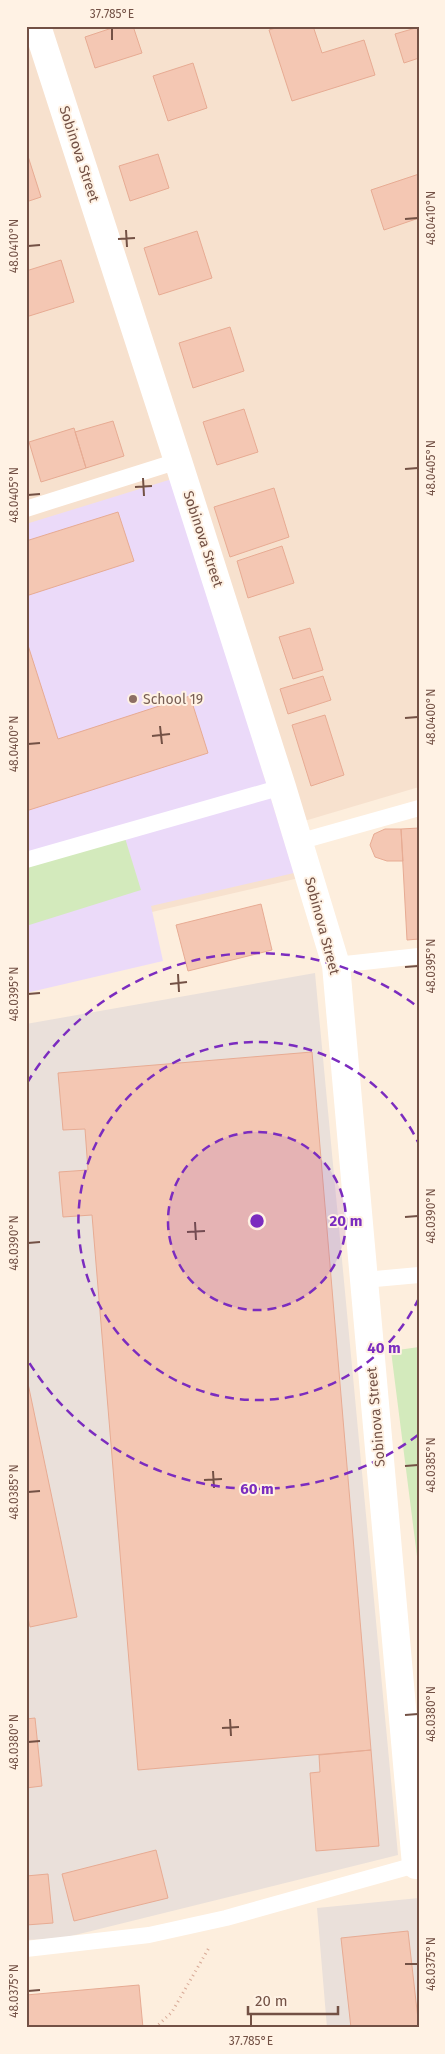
<svg xmlns="http://www.w3.org/2000/svg" width="445" height="2054" font-family="'Fira Sans',sans-serif">
<style>
.residential{fill:#f7e1ce}
.industrial{fill:#eae0da}
.education{fill:#ebdaf9}
.green{fill:#d3eabc}
.building{fill:#f4c7b3;stroke:#e7ab93}
.lines{fill:none;stroke-linecap:round;stroke-linejoin:round}
.path{stroke:#d8aa97;stroke-width:3;stroke-dasharray:1 4;stroke-linecap:butt}
.lane{stroke:#fff;stroke-width:16}
.street{stroke:#fff;stroke-width:28}
.ticks{fill:none;stroke:#735145;stroke-width:2}
.ring{fill:none;stroke:#7b2cbf;stroke-width:2.5;stroke-dasharray:9 6}
.education-dot{fill:#8d6e63;stroke:#fff2e4;stroke-width:2}
.labels{text-anchor:middle;dominant-baseline:central;stroke-width:4;stroke-linejoin:round;paint-order:stroke}
.street-label{font-size:14px;fill:#735145;stroke:#fff2e4}
.education-label{font-size:14px;fill:#785e54;stroke:#fff2e4;text-anchor:start}
.centre{fill:#7b2cbf;stroke:#fff2e4;stroke-width:2.5}
.ring-label{font-size:15px;text-anchor:middle;font-weight:bold;fill:#7b2cbf;stroke:#fff2e4;stroke-width:4;stroke-linejoin:round;paint-order:stroke}
.neatline{fill:none;stroke:#735145;stroke-width:2}
.ticks-label{font-size:12px;text-anchor:middle;fill:#735145}
</style>
<rect width="100%" height="100%" fill="#fdeedd"/>
<path class="residential" d="M 26,26 L 419,26 L 419,787 L 284,827 L 299,878 L 26,941 Z"/>
<path class="industrial" d="M 315,973 L 398,1855 L 63,1938 L 26,1940 L 26,1024 Z
M 419,1898 L 419,2028 L 327,2028 L 317,1908 Z"/>
<path class="education" d="M 172,479 L 294,873 L 151,906 L 163,961 L 26,993 L 26,524 Z"/>
<path class="green" d="M 125,838 L 141,890 L 26,926 L 26,868 Z
M 419,1347 L 419,1572 L 391,1351 Z"/>
<path class="building" d="M 118,26 L 133,26 L 142,53 L 95,68 L 85,37 Z
M 282,26 L 313,26 L 322,53 L 364,40 L 375,75 L 292,101 L 269,30 Z
M 419,27 L 419,58 L 404,63 L 395,34 Z
M 193,63 L 207,108 L 168,121 L 153,76 Z
M 26,150 L 41,197 L 26,202 Z
M 158,154 L 169,188 L 130,201 L 119,166 Z
M 419,174 L 419,218 L 384,230 L 371,190 Z
M 197,231 L 212,278 L 159,295 L 144,248 Z
M 61,260 L 74,302 L 26,317 L 26,271 Z
M 230,327 L 244,371 L 193,388 L 179,343 Z
M 244,409 L 258,452 L 217,465 L 203,422 Z
M 113,421 L 124,456 L 86,468 L 75,432 Z
M 74,428 L 86,468 L 41,482 L 29,442 Z
M 274,488 L 289,537 L 230,557 L 214,507 Z
M 118,512 L 134,561 L 26,596 L 26,541 Z
M 282,546 L 294,583 L 248,598 L 237,561 Z
M 310,628 L 323,670 L 293,679 L 279,637 Z
M 26,639 L 58,739 L 190,696 L 208,753 L 26,811 Z
M 323,676 L 331,700 L 288,714 L 280,689 Z
M 325,715 L 344,775 L 311,786 L 292,725 Z
M 419,828 L 419,939 L 407,940 L 401,829 Z
M 385,829 L 401,829 L 403,861 L 387,861 L 375,857 L 370,845 L 374,834 Z
M 261,904 L 272,950 L 188,971 L 176,925 Z
M 312,1052 L 371,1750 L 138,1770 L 92,1215 L 63,1217 L 59,1172 L 88,1170 L 85,1129 L 63,1130 L 58,1073 Z
M 26,1374 L 77,1617 L 30,1627 L 26,1610 Z
M 35,1718 L 42,1786 L 26,1788 L 26,1719 Z
M 371,1750 L 379,1846 L 316,1851 L 310,1773 L 320,1772 L 319,1755 Z
M 156,1850 L 168,1898 L 74,1921 L 62,1874 Z
M 48,1874 L 53,1923 L 26,1925 L 26,1876 Z
M 408,1931 L 419,2028 L 351,2028 L 341,1938 Z
M 139,1985 L 143,2028 L 26,2028 L 26,1995 Z"/>
<g class="lines">
<path class="path" d="M 155,2028 L 172,2012 L 210,1946"/>
<path class="lane" d="M 26,509 L 178,461
M 298,842 L 419,808
M 26,860 L 282,787
M 336,965 L 419,956
M 364,1280 L 419,1275
M 26,1949 L 149,1935 L 226,1918 L 419,1864"/>
<path class="street" d="M 37,26 L 178,461 L 282,787 L 336,965 L 416,1865"/>
</g>
<path class="ticks" d="M 112,28 L 112,40M 405,219 L 418,218M 126,230 L 127,247M 118,239 L 135,238M 28,246 L 40,245M 405,469 L 418,468M 143,478 L 144,496M 135,487 L 152,486M 28,495 L 40,494M 405,718 L 418,717M 160,726 L 162,744M 152,736 L 170,734M 28,744 L 40,743M 405,967 L 418,966M 178,974 L 179,992M 170,984 L 187,982M 28,994 L 40,993M 405,1217 L 418,1216M 195,1222 L 196,1240M 187,1232 L 205,1231M 28,1243 L 40,1242M 405,1466 L 418,1465M 213,1471 L 214,1488M 204,1480 L 222,1479M 28,1492 L 40,1491M 405,1715 L 418,1714M 230,1719 L 231,1736M 222,1728 L 239,1727M 28,1742 L 40,1741M 405,1964 L 418,1964M 28,1991 L 40,1990M 251,2014 L 251,2026"/>
<circle cx="257" cy="1221" r="89" fill="#7b2cbf" fill-opacity=".12"/>
<g class="ring">
<circle cx="257" cy="1221" r="89"/>
<path d="M419 1298A179 179 0 1 1 419 1144"/>
<path d="M418 1435A268 268 0 0 1 27 1359M27 1083A268 268 0 0 1 418 1007"/>
</g>
<circle class="education-dot" cx="133" cy="699" r="5"/>
<g class="labels">
<g class="street-label">
<text transform="translate(79 154) rotate(72)">Sobinova Street</text>
<text transform="translate(203 539) rotate(72)">Sobinova Street</text>
<text transform="translate(322 926) rotate(75)">Sobinova Street</text>
<text transform="translate(376 1417) rotate(-95)">Sobinova Street</text>
</g>
<g class="education-label">
<text x="143" y="699">School 19</text>
</g>
</g>
<circle cx="257" cy="1221" r="8" class="centre"/>
<g class="ring-label">
<text x="346" y="1226">20 m</text>
<text x="384" y="1353">40 m</text>
<text x="257" y="1494">60 m</text>
</g>
<rect width="445" height="2054" fill="none" stroke="#fff2e4" stroke-width="55"/>
<path d="M248 2006v8h90v-8" fill="none" stroke="#735145" stroke-width="2.5"/>
<text x="255" y="2006" font-size="15" fill="#735145" stroke="#fff2e4" stroke-width="4" paint-order="stroke">20 m</text>
<rect x="28" y="28" width="390" height="1998" class="neatline"/>
<g class="ticks-label">
<text x="112" y="18">37.785°E</text>
<text transform="translate(431 218) rotate(-90)" y="4">48.0410°N</text>
<text transform="translate(14 246) rotate(-90)" y="4">48.0410°N</text>
<text transform="translate(431 468) rotate(-90)" y="4">48.0405°N</text>
<text transform="translate(14 495) rotate(-90)" y="4">48.0405°N</text>
<text transform="translate(431 717) rotate(-90)" y="4">48.0400°N</text>
<text transform="translate(14 744) rotate(-90)" y="4">48.0400°N</text>
<text transform="translate(431 966) rotate(-90)" y="4">48.0395°N</text>
<text transform="translate(14 994) rotate(-90)" y="4">48.0395°N</text>
<text transform="translate(431 1216) rotate(-90)" y="4">48.0390°N</text>
<text transform="translate(14 1243) rotate(-90)" y="4">48.0390°N</text>
<text transform="translate(431 1465) rotate(-90)" y="4">48.0385°N</text>
<text transform="translate(14 1492) rotate(-90)" y="4">48.0385°N</text>
<text transform="translate(431 1714) rotate(-90)" y="4">48.0380°N</text>
<text transform="translate(14 1742) rotate(-90)" y="4">48.0380°N</text>
<text transform="translate(431 1964) rotate(-90)" y="4">48.0375°N</text>
<text transform="translate(14 1991) rotate(-90)" y="4">48.0375°N</text>
<text x="251" y="2045">37.785°E</text>
</g>
</svg>
